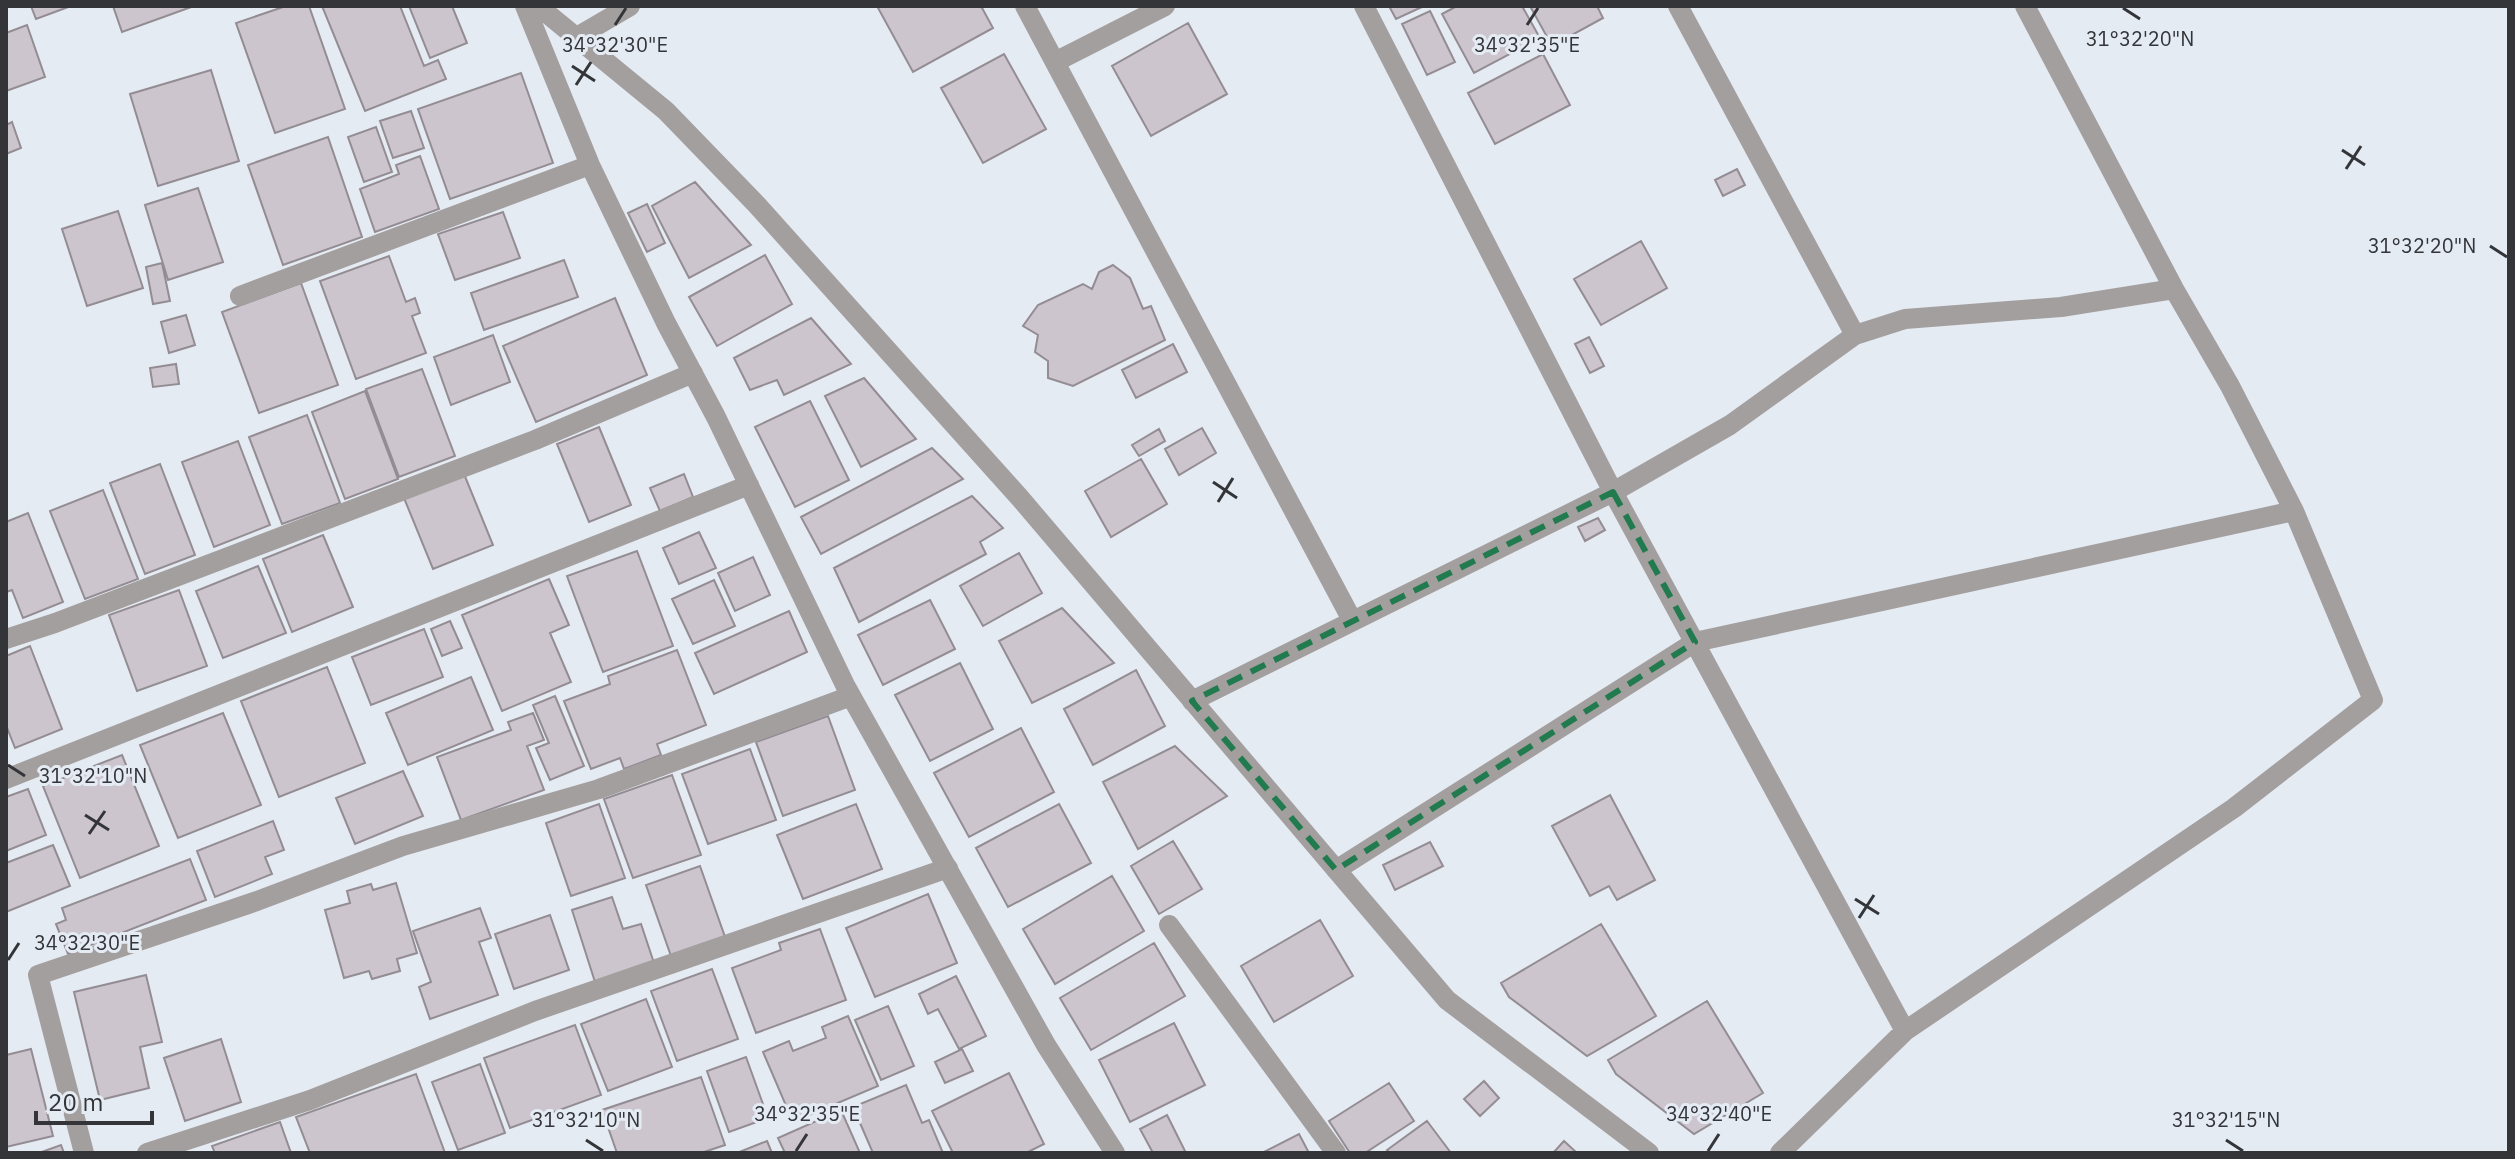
<svg xmlns="http://www.w3.org/2000/svg" width="2515" height="1159" font-family="'IBM Plex Sans',sans-serif">
<style>
.building{fill:#cdc5cd;stroke:#948c93;stroke-width:2}
.lines{fill:none;stroke-linecap:round;stroke-linejoin:round}
.minor{stroke:#a49f9f;stroke-width:20}
.marked{fill:none;stroke:#227b4f;stroke-width:6;stroke-dasharray:16 10;stroke-linejoin:round}
.ticks{fill:none;stroke:#333539;stroke-width:3}
.ticks-label{font-size:20px;text-anchor:middle;fill:#333539;stroke:#e4ebf3;stroke-width:6;stroke-linejoin:round;paint-order:stroke}
</style>
<rect width="100%" height="100%" fill="#e4ebf3"/>
<path class="building" d="M 31,6 L 71,6 L 36,19 Z
M 113,6 L 194,6 L 122,32 Z
M 286,6 L 309,6 L 345,109 L 275,133 L 236,23 Z
M 322,6 L 400,6 L 424,66 L 438,60 L 446,79 L 365,111 Z
M 409,6 L 452,6 L 467,43 L 430,58 Z
M 877,6 L 981,6 L 993,28 L 913,72 Z
M 1389,6 L 1424,6 L 1396,19 Z
M 1457,6 L 1522,6 L 1540,38 L 1474,73 L 1442,14 Z
M 1530,6 L 1597,6 L 1603,18 L 1552,46 Z
M 1430,11 L 1455,62 L 1427,75 L 1402,24 Z
M 1188,23 L 1227,94 L 1151,136 L 1112,66 Z
M 27,25 L 45,77 L 6,91 L 6,33 Z
M 1004,54 L 1046,129 L 983,163 L 941,88 Z
M 1543,54 L 1570,105 L 1495,144 L 1468,93 Z
M 211,70 L 239,161 L 158,186 L 130,94 Z
M 521,73 L 553,163 L 450,199 L 418,109 Z
M 411,111 L 424,148 L 393,158 L 380,121 Z
M 12,122 L 21,148 L 6,154 L 6,125 Z
M 376,127 L 392,172 L 364,182 L 348,137 Z
M 328,137 L 362,237 L 283,265 L 248,165 Z
M 420,156 L 439,209 L 375,232 L 360,189 L 399,174 L 396,165 Z
M 1737,169 L 1745,185 L 1723,196 L 1715,180 Z
M 695,182 L 751,245 L 689,278 L 652,206 Z
M 198,188 L 223,262 L 168,280 L 145,205 Z
M 647,204 L 665,243 L 647,252 L 628,213 Z
M 118,211 L 143,288 L 87,306 L 62,229 Z
M 503,212 L 520,258 L 455,280 L 438,234 Z
M 1641,241 L 1667,288 L 1601,325 L 1574,279 Z
M 765,255 L 792,304 L 717,346 L 689,297 Z
M 389,256 L 406,302 L 415,298 L 420,313 L 412,316 L 426,353 L 356,379 L 320,281 Z
M 564,260 L 578,297 L 484,330 L 471,293 Z
M 162,263 L 170,301 L 153,304 L 146,267 Z
M 1113,265 L 1130,278 L 1143,309 L 1151,306 L 1165,340 L 1073,386 L 1048,378 L 1048,361 L 1035,352 L 1038,335 L 1023,326 L 1038,305 L 1083,284 L 1092,289 L 1099,272 Z
M 301,283 L 338,385 L 259,413 L 222,312 Z
M 615,298 L 647,375 L 536,422 L 503,346 Z
M 186,315 L 195,345 L 169,353 L 161,322 Z
M 811,318 L 851,364 L 784,395 L 777,380 L 750,390 L 734,358 Z
M 493,335 L 510,382 L 451,405 L 434,357 Z
M 1589,337 L 1604,366 L 1590,373 L 1575,344 Z
M 1173,344 L 1187,372 L 1136,398 L 1122,370 Z
M 176,364 L 179,384 L 153,387 L 150,368 Z
M 422,369 L 455,456 L 399,477 L 366,389 Z
M 864,378 L 916,439 L 861,467 L 825,396 Z
M 365,391 L 398,479 L 345,499 L 312,412 Z
M 810,401 L 849,480 L 795,507 L 755,427 Z
M 307,415 L 340,503 L 282,524 L 249,437 Z
M 599,427 L 631,505 L 589,522 L 557,444 Z
M 1202,428 L 1216,453 L 1179,475 L 1165,449 Z
M 1159,429 L 1165,441 L 1139,456 L 1132,445 Z
M 238,441 L 270,525 L 214,547 L 182,462 Z
M 932,448 L 963,479 L 821,554 L 801,517 Z
M 1141,459 L 1167,504 L 1111,537 L 1085,491 Z
M 160,464 L 195,555 L 145,574 L 110,483 Z
M 464,474 L 493,545 L 433,569 L 404,498 Z
M 684,474 L 693,497 L 660,511 L 650,488 Z
M 103,490 L 138,579 L 85,599 L 50,511 Z
M 972,496 L 1003,528 L 980,542 L 986,554 L 859,622 L 834,568 Z
M 28,513 L 63,602 L 23,618 L 12,590 L 6,592 L 6,522 Z
M 1598,518 L 1605,530 L 1585,541 L 1578,527 Z
M 699,532 L 716,568 L 679,584 L 663,548 Z
M 323,535 L 353,607 L 292,632 L 263,559 Z
M 637,551 L 673,646 L 603,672 L 567,576 Z
M 1019,553 L 1042,593 L 983,626 L 960,586 Z
M 753,557 L 770,595 L 735,611 L 718,573 Z
M 258,566 L 286,633 L 223,658 L 196,591 Z
M 549,579 L 569,625 L 550,633 L 571,682 L 502,711 L 462,615 Z
M 714,580 L 735,626 L 693,644 L 672,599 Z
M 179,590 L 207,666 L 137,691 L 109,615 Z
M 930,600 L 955,649 L 883,685 L 858,635 Z
M 1062,608 L 1114,663 L 1032,703 L 999,641 Z
M 789,611 L 807,652 L 714,694 L 695,653 Z
M 450,621 L 462,648 L 442,656 L 431,629 Z
M 424,629 L 443,677 L 371,705 L 352,657 Z
M 30,646 L 62,729 L 15,748 L 6,725 L 6,656 Z
M 677,650 L 706,725 L 657,744 L 661,755 L 624,769 L 620,758 L 591,769 L 564,701 L 610,684 L 608,676 Z
M 960,663 L 993,729 L 930,761 L 895,695 Z
M 327,667 L 365,763 L 279,797 L 241,701 Z
M 1136,670 L 1165,726 L 1093,765 L 1064,709 Z
M 471,677 L 493,730 L 408,765 L 386,713 Z
M 555,696 L 584,766 L 550,780 L 536,748 L 549,743 L 533,705 Z
M 223,713 L 261,805 L 178,838 L 140,745 Z
M 533,713 L 544,740 L 527,746 L 544,790 L 461,820 L 437,757 L 511,730 L 508,722 Z
M 828,716 L 855,790 L 783,816 L 756,742 Z
M 1021,728 L 1054,792 L 969,837 L 934,773 Z
M 1175,746 L 1227,796 L 1138,849 L 1103,782 Z
M 750,749 L 776,820 L 708,844 L 682,774 Z
M 122,755 L 159,846 L 80,878 L 43,786 Z
M 403,771 L 423,816 L 355,844 L 336,798 Z
M 672,775 L 701,855 L 633,878 L 604,799 Z
M 28,789 L 46,835 L 6,851 L 6,797 Z
M 1610,795 L 1655,880 L 1617,900 L 1609,886 L 1590,896 L 1552,826 Z
M 599,804 L 625,878 L 571,896 L 546,823 Z
M 856,804 L 882,869 L 803,899 L 777,835 Z
M 1059,804 L 1091,863 L 1008,907 L 976,848 Z
M 273,821 L 284,850 L 265,857 L 272,874 L 215,897 L 197,851 Z
M 1173,841 L 1202,889 L 1159,914 L 1131,866 Z
M 1430,842 L 1443,866 L 1395,890 L 1383,865 Z
M 53,845 L 70,886 L 6,912 L 6,863 Z
M 190,859 L 206,900 L 68,954 L 56,924 L 66,920 L 62,908 Z
M 700,866 L 725,937 L 671,956 L 646,885 Z
M 1112,876 L 1144,931 L 1055,984 L 1023,929 Z
M 396,883 L 417,953 L 397,959 L 400,971 L 372,979 L 369,971 L 344,978 L 325,910 L 350,903 L 347,891 L 371,884 L 373,890 Z
M 928,894 L 957,963 L 875,997 L 846,928 Z
M 612,897 L 623,929 L 641,924 L 654,963 L 595,982 L 572,910 Z
M 480,908 L 491,938 L 479,942 L 498,995 L 430,1019 L 419,987 L 431,982 L 413,931 Z
M 550,915 L 569,970 L 514,989 L 495,934 Z
M 1320,920 L 1353,976 L 1274,1022 L 1241,966 Z
M 1601,924 L 1656,1016 L 1587,1056 L 1509,997 L 1501,983 Z
M 820,929 L 846,1000 L 756,1033 L 732,968 L 781,950 L 779,943 Z
M 1154,943 L 1185,996 L 1091,1050 L 1060,998 Z
M 712,969 L 738,1039 L 677,1061 L 651,991 Z
M 146,975 L 162,1042 L 140,1047 L 149,1088 L 100,1100 L 74,992 Z
M 956,976 L 986,1036 L 959,1049 L 938,1009 L 928,1014 L 919,994 Z
M 646,999 L 672,1067 L 608,1091 L 581,1024 Z
M 1707,1001 L 1763,1093 L 1694,1134 L 1616,1074 L 1608,1060 Z
M 888,1006 L 914,1066 L 881,1080 L 855,1020 Z
M 848,1016 L 878,1086 L 793,1122 L 763,1052 L 789,1041 L 793,1051 L 826,1038 L 822,1027 Z
M 1174,1023 L 1205,1085 L 1130,1122 L 1099,1060 Z
M 575,1025 L 601,1095 L 510,1128 L 484,1058 Z
M 221,1039 L 241,1102 L 185,1121 L 164,1058 Z
M 31,1049 L 53,1136 L 6,1147 L 6,1055 Z
M 962,1049 L 973,1071 L 945,1083 L 935,1062 Z
M 746,1057 L 768,1118 L 729,1132 L 707,1071 Z
M 480,1064 L 505,1133 L 458,1150 L 432,1082 Z
M 1009,1073 L 1044,1144 L 1026,1153 L 953,1153 L 932,1111 Z
M 416,1074 L 445,1153 L 310,1153 L 296,1117 Z
M 701,1077 L 725,1145 L 701,1153 L 617,1153 L 602,1110 Z
M 1484,1081 L 1499,1098 L 1480,1116 L 1464,1099 Z
M 1389,1083 L 1414,1121 L 1365,1153 L 1350,1153 L 1329,1121 Z
M 906,1085 L 922,1123 L 929,1120 L 943,1153 L 873,1153 L 853,1107 Z
M 841,1110 L 860,1153 L 785,1153 L 778,1138 Z
M 1167,1115 L 1186,1153 L 1153,1153 L 1140,1129 Z
M 1427,1121 L 1451,1153 L 1390,1153 L 1387,1150 Z
M 280,1122 L 291,1153 L 215,1153 L 212,1146 Z
M 1299,1134 L 1309,1153 L 1262,1153 Z
M 767,1141 L 772,1153 L 737,1153 Z
M 1564,1141 L 1577,1153 L 1553,1153 Z
M 61,1145 L 64,1153 L 39,1153 Z"/>
<g class="lines">
<path class="minor" d="M 525,6 L 590,165 L 666,323 L 716,417 L 846,687 L 1046,1045 L 1115,1153
M 538,6 L 666,111 L 757,205 L 1020,498 L 1447,1000 L 1649,1153
M 1025,6 L 1352,620
M 1364,6 L 1613,492 L 1905,1031
M 1678,6 L 1855,335
M 577,37 L 630,6
M 1055,62 L 1165,6
M 240,296 L 590,165
M 6,639 L 55,623 L 535,440 L 693,373
M 1192,701 L 1613,492 L 1730,425 L 1855,335 L 1905,319 L 2061,307 L 2174,289
M 6,779 L 749,485
M 1336,870 L 1695,642 L 2294,511
M 1169,925 L 1336,1153
M 84,1153 L 38,975 L 257,901 L 403,846 L 599,789 L 851,696
M 147,1153 L 310,1100 L 535,1011 L 948,868
M 1780,1153 L 1905,1031 L 2234,808 L 2373,700 L 2294,511 L 2230,386 L 2174,289 L 2025,6"/>
</g>
<path class="marked" d="M 1613,492 L 1695,642 L 1336,870 L 1192,701 Z"/>
<path class="ticks" d="M 2123,8 L 2140,19M 615,25 L 626,8M 1527,25 L 1538,8M 572,66 L 595,81M 576,85 L 591,62M 2342,150 L 2365,165M 2346,169 L 2361,146M 2490,246 L 2507,257M 1213,482 L 1237,498M 1218,502 L 1233,478M 8,765 L 25,776M 85,815 L 109,830M 89,834 L 105,811M 1855,899 L 1879,914M 1859,918 L 1874,895M 8,960 L 19,943M 586,1140 L 603,1151M 2226,1140 L 2243,1151M 796,1151 L 807,1134M 1708,1151 L 1719,1134"/>
<g class="ticks-label">
<text x="2140" y="46">31°32'20"N</text>
<text x="615" y="52">34°32'30"E</text>
<text x="1527" y="52">34°32'35"E</text>
<text x="2422" y="253">31°32'20"N</text>
<text x="93" y="783">31°32'10"N</text>
<text x="87" y="950">34°32'30"E</text>
<text x="807" y="1121">34°32'35"E</text>
<text x="1719" y="1121">34°32'40"E</text>
<text x="586" y="1127">31°32'10"N</text>
<text x="2226" y="1127">31°32'15"N</text>
</g>
<rect width="2515" height="1159" fill="none" stroke="#333539" stroke-width="16"/>
<path d="M36 1111v12h116v-12" fill="none" stroke="#333539" stroke-width="4"/>
<text x="48" y="1111" font-size="24" fill="#333539" stroke="#e4ebf3" stroke-width="6" paint-order="stroke">20 m</text>
</svg>
